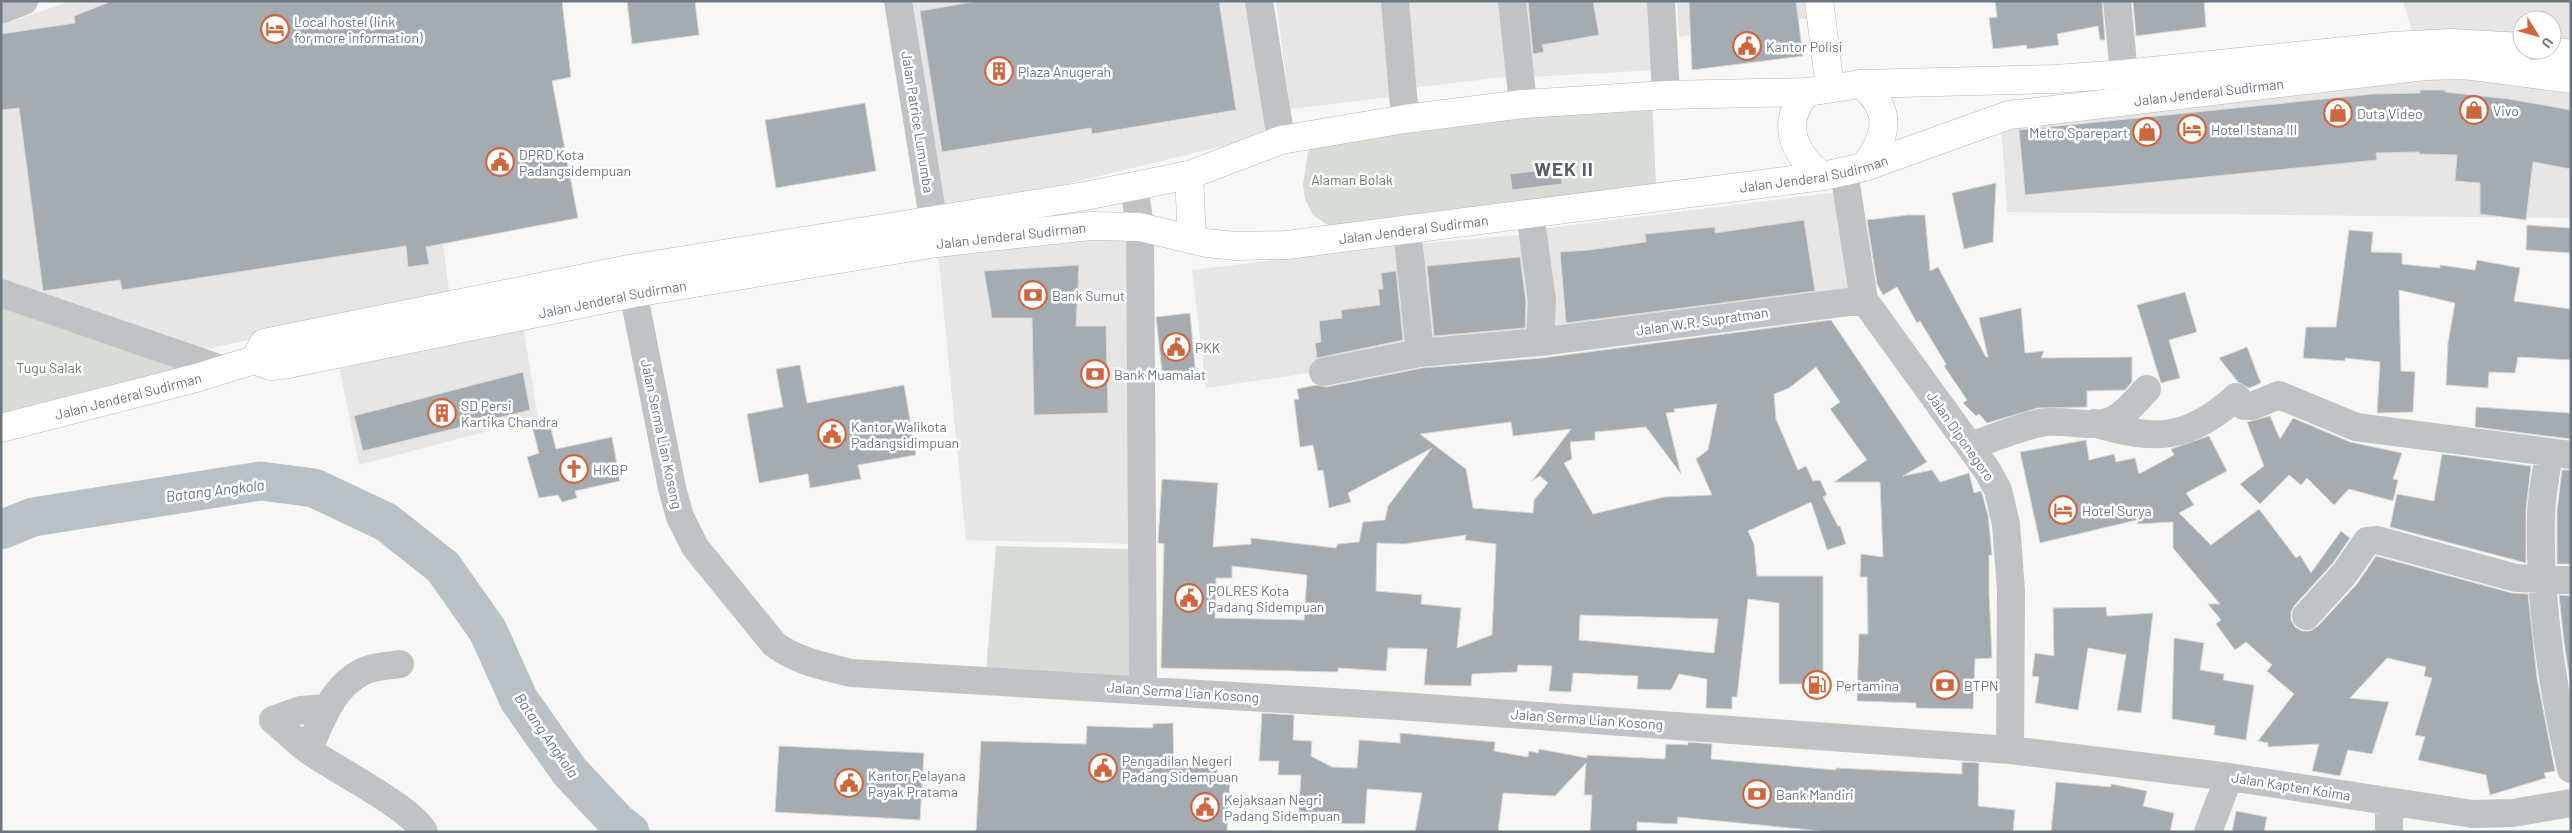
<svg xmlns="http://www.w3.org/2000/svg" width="2572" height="833" font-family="Barlow,sans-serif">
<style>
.built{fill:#e5e6e5}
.green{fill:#d7dcd5}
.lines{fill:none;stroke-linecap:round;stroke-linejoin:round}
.river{stroke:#b8c1c6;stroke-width:39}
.building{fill:#a5acb1;stroke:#d9d9d8;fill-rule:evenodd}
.major-casing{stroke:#b3b7ba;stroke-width:29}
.highway-casing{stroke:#b3b6b9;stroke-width:29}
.minor{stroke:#bfc3c6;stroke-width:28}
.major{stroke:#fff;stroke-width:28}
.highway{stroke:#fff;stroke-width:28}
.labels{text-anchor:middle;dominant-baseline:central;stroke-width:5;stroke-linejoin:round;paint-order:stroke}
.poi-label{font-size:14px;fill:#6b7782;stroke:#fff;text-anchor:start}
.street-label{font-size:14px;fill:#6b7782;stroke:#fff}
.park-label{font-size:14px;fill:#6b7a69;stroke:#fff}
.water-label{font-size:15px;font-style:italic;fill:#67777e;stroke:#fff}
.district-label{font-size:19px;font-weight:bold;letter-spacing:1px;fill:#576068;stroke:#fff}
</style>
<rect width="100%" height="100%" fill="#f7f7f5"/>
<path class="built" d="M 71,1 L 412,1 L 450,298 L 187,353 L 1,292 L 1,25 Z
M 903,1 L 1253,1 L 1273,134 L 939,215 Z
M 1276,1 L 1389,1 L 1399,96 L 1290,109 Z
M 1402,1 L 1506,1 L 1513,76 L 1411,88 Z
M 1521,1 L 1654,1 L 1658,70 L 1530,77 Z
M 1677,1 L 1807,1 L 1808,18 L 1679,37 Z
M 2403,1 L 2571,1 L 2571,50 L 2552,47 L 2552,20 L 2522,20 L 2522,42 L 2414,39 Z
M 2493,73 L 2571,88 L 2571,218 L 2007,212 L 2001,121 Z
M 1839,192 L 1853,311 L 1550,342 L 1540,229 Z
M 1075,233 L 1133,238 L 1134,544 L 966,540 L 938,252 Z
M 1528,234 L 1535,342 L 1425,357 L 1414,244 Z
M 1404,244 L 1414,358 L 1206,388 L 1192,270 Z
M 523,326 L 538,418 L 359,465 L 339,366 Z"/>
<path class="green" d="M 1652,99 L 1656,183 L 1329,226 L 1313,215 L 1305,199 L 1303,184 L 1308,152 L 1318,139 Z
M 1,300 L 208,372 L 1,430 Z
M 996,546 L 1131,549 L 1131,677 L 986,672 Z"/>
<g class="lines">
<path class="river" d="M 1,530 L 33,517 L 261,481 L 314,488 L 386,522 L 443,567 L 488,631 L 519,700 L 570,772 L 618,823 L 630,832"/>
</g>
<path class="building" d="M 112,1 L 562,1 L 571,77 L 552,81 L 578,218 L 426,247 L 429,264 L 408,267 L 406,246 L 122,290 L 120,280 L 43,291 L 19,108 L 1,110 L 1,34 L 75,23 L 74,16 Z
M 627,1 L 695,1 L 699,35 L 632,44 Z
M 978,1 L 1219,1 L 1236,110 L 1092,134 L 1091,128 L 942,152 L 920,11 Z
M 1528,1 L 1593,1 L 1599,35 L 1542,45 L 1544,52 L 1533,54 Z
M 1689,1 L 1796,1 L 1803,56 L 1692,70 Z
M 1995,1 L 2102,1 L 2105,40 L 2100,40 L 2098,26 L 2057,34 L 2059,45 L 2027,49 L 2026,45 L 1993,49 L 1989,18 L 1997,17 Z
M 2133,1 L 2204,1 L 2206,27 L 2136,36 Z
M 2420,90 L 2445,90 L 2445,92 L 2509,99 L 2571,110 L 2571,169 L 2533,162 L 2526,220 L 2480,214 L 2480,183 L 2455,181 L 2457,155 L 2419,154 L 2419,152 L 2376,153 L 2377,160 L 2025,195 L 2019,130 L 2373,94 L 2420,93 Z
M 865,103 L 876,171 L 776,188 L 765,120 Z
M 1561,168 L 1562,184 L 1512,190 L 1510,174 Z
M 1996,183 L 1993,242 L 1964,249 L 1952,193 Z
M 1907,215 L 1925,215 L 1930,271 L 1938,267 L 1986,357 L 1988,357 L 1979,318 L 2021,308 L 2025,353 L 2044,351 L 2041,358 L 2132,357 L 2132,382 L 2125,390 L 2087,391 L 2087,407 L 2038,408 L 1987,423 L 1979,414 L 1976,416 L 1963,403 L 1967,400 L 1944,366 L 1946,364 L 1920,321 L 1917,323 L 1897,287 L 1883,295 L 1877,284 L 1867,220 Z
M 1804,220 L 1815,291 L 1566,323 L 1560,252 L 1589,250 L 1646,242 L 1645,234 L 1715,227 L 1715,233 Z
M 2527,225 L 2571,228 L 2571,253 L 2526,250 Z
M 2349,230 L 2373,232 L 2371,252 L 2402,253 L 2402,264 L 2440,268 L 2440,265 L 2475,270 L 2477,260 L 2520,268 L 2514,301 L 2571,309 L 2571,360 L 2518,357 L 2515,373 L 2489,372 L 2488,388 L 2446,385 L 2448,343 L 2455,303 L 2399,290 L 2401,371 L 2415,372 L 2413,412 L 2377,413 L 2380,362 L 2345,358 L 2345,361 L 2303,358 L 2306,327 L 2336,327 Z
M 1520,257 L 1526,302 L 1525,328 L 1434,336 L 1427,266 Z
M 1079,265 L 1076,326 L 1106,326 L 1108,413 L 1034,415 L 1032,318 L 992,318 L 984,271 Z
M 1396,271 L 1403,340 L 1317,358 L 1315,343 L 1321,342 L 1319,321 L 1342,318 L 1341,310 L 1380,305 L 1378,289 L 1383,289 L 1381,273 Z
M 2185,292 L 2197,332 L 2169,340 L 2180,378 L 2161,383 L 2137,305 Z
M 1190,313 L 1196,378 L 1163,381 L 1156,317 Z
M 1831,320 L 1927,462 L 1903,476 L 1932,470 L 1940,482 L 1969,473 L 1974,493 L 1981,491 L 1982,494 L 1988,515 L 1992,555 L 1989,555 L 1989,591 L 1992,658 L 1975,659 L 1973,709 L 1916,708 L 1916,703 L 1857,701 L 1859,634 L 1868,634 L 1867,577 L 1860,577 L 1861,554 L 1883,557 L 1880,482 L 1834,482 L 1867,460 L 1830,409 L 1840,402 L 1816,367 L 1789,388 L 1774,394 L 1776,419 L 1798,470 L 1806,466 L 1813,481 L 1820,480 L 1827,495 L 1823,497 L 1838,526 L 1840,526 L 1846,544 L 1827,550 L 1811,502 L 1748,531 L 1754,544 L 1757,576 L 1823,576 L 1823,684 L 1779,684 L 1779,603 L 1748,599 L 1737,697 L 1732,697 L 1732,709 L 1706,708 L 1707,679 L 1679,674 L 1671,690 L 1637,689 L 1638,676 L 1573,673 L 1571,692 L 1549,691 L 1552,666 L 1518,665 L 1517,672 L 1472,674 L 1471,686 L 1424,685 L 1427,649 L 1388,648 L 1386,671 L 1338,668 L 1338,672 L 1161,668 L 1164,544 L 1158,543 L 1158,541 L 1162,479 L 1218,483 L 1213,547 L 1251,544 L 1251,538 L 1336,548 L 1338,544 L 1359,542 L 1363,522 L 1385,520 L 1388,506 L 1432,448 L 1348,493 L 1351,502 L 1329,508 L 1323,470 L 1318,471 L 1313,445 L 1300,447 L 1294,400 L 1299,399 L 1297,389 L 1316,385 L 1326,387 L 1422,368 L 1542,358 ZM 1717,404 L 1708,450 L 1696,459 L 1712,495 L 1664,497 L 1593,514 L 1564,463 L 1572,459 L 1570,442 L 1595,440 L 1595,432 L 1646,427 L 1681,474 L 1666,413 L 1675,412 L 1674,409 ZM 1511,422 L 1513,436 L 1571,429 L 1532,481 L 1540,476 L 1548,483 L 1534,500 L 1533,513 L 1473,508 L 1466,469 L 1420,434 ZM 1466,535 L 1465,540 L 1496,544 L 1492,635 L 1457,648 L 1461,608 L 1421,604 L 1422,595 L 1376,591 L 1377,543 L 1404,544 ZM 1232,566 L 1307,575 L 1304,620 L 1215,618 L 1216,578 L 1232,578 ZM 1580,615 L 1718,619 L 1714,653 L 1579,640 Z
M 2247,347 L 2261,383 L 2249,388 L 2238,382 L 2219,358 Z
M 800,365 L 807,403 L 904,385 L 916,455 L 858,465 L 861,479 L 810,488 L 808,474 L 759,483 L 747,414 L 783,407 L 776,369 Z
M 523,372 L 530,410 L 363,451 L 354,416 Z
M 2476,407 L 2571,413 L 2571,439 L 2475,427 Z
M 2270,416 L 2280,439 L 2293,418 L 2350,442 L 2402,453 L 2393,479 L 2398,480 L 2393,501 L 2349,489 L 2334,505 L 2307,478 L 2301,485 L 2289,475 L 2260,504 L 2240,484 L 2264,466 L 2247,422 Z
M 549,421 L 556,449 L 612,437 L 620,481 L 575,491 L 577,498 L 562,502 L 558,495 L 539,498 L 527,457 L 539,453 L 532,426 Z
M 2209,436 L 2227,471 L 2186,493 L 2194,505 L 2179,513 L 2211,545 L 2259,509 L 2296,558 L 2300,555 L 2311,573 L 2341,531 L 2350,538 L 2333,563 L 2294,606 L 2291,612 L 2291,620 L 2295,627 L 2302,631 L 2310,631 L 2318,626 L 2357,584 L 2376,556 L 2512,593 L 2528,594 L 2537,678 L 2555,771 L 2544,773 L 2546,778 L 2490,795 L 2486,775 L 2418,760 L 2425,737 L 2415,735 L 2432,678 L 2424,676 L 2426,667 L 2387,658 L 2350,698 L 2389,702 L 2372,754 L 2348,750 L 2340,776 L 2312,771 L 2319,744 L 2268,747 L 2268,743 L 2258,741 L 2294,694 L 2267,671 L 2272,665 L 2246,642 L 2235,650 L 2216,624 L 2221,620 L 2208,604 L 2220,604 L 2173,548 L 2173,522 L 2138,524 L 2137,520 L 2040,543 L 2020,452 L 2086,440 L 2089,460 L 2114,454 L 2116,462 L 2135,458 L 2139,474 L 2174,455 L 2171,449 Z
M 2442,454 L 2531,466 L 2526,509 L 2526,563 L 2390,527 L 2397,494 L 2434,501 Z
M 2562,470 L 2571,470 L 2571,564 L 2557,564 L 2557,511 Z
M 2559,595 L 2571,596 L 2571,689 L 2564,642 Z
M 2106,607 L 2107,616 L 2153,613 L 2141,713 L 2117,710 L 2126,655 L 2088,648 L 2078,710 L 2035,703 L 2039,677 L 2032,676 L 2035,653 L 2054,656 L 2053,608 Z
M 2174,638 L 2204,643 L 2200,670 L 2224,674 L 2223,680 L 2254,685 L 2246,740 L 2214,735 L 2215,726 L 2172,719 Z
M 1262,713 L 1294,715 L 1293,740 L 1312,741 L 1311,756 L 1332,767 L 1357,768 L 1359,740 L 1400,743 L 1400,733 L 1495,742 L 1494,751 L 1528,757 L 1529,751 L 1538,753 L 1539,749 L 1587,758 L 1587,755 L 1665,759 L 1666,744 L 1688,745 L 1688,742 L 1712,744 L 1711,759 L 1836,770 L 1836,768 L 1962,774 L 1962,762 L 1979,763 L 1978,806 L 2015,810 L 2013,832 L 1831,832 L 1678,817 L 1677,824 L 1637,822 L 1637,832 L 1590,832 L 1592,795 L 1584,795 L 1586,763 L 1555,796 L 1503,793 L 1498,832 L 1415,832 L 1422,793 L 1367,789 L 1365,824 L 1298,822 L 1301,775 L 1278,775 L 1279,761 L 1259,761 Z
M 1173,723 L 1174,765 L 1217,767 L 1217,781 L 1230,782 L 1227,832 L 976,832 L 981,741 L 1086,744 L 1087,726 L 1153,728 L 1153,724 Z
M 779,746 L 924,753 L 920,820 L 775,812 Z
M 2056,782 L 2111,787 L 2111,784 L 2147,791 L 2143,806 L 2174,813 L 2170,832 L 2051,832 Z
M 2236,811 L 2267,817 L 2264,832 L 2232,832 Z"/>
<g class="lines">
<defs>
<path id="major" d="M 1819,1 L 1830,88"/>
<g id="highway">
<path d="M 2546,50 L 2571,54"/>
<path d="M 1861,84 C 1894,111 1887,137 1864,167"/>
<path d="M 1808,92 C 1779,120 1793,155 1823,176"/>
<path d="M 1189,175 L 1192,239"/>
<path d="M 254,360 L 264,343 L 629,269 L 1085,196 L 1189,175 L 1281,140 L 1405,119 L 1523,104 L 1666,95 L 1808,92 L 1861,84 L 2055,79 L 2124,74 L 2392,46 L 2451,43 L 2522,47"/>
<path id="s1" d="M 1,428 L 196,378 L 254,360 L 271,366 L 288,364 L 634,293 L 937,243 L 1090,226 L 1140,227 L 1206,243 L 1236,246 L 1287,245 L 1823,176 L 1864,167 L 2009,115 L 2425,66 L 2465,65 L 2571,79"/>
</g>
</defs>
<use href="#major" class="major-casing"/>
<use href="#highway" class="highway-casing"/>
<path class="minor" d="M 898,1 L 937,243
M 1259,1 L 1281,140
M 1395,1 L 1405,119
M 1512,1 L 1523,104
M 1661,1 L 1666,95
M 2117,1 L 2124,74
M 1,10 L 24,1
M 1844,172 L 1864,300 L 1987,470 L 1998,490 L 2006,524 L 2011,591 L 2010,750
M 1134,186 L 1140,227 L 1143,689
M 1530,213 L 1542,301 L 1540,342
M 1407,229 L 1420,353
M 629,271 L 672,488 L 680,517 L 695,547 L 774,644 C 796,661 823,666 851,673 L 1399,706 L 2010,750 L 2229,777 L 2473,814 L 2513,813 L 2571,803
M 1,293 L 224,370
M 1323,372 L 1420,353 L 1540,342 L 1864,300
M 2094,423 C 2154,441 2188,441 2236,397 L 2244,406 L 2252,406 L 2279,395 L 2356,427 L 2571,455
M 1971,446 C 1993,438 2017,428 2040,423 C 2063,418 2092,430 2113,420 C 2126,414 2137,399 2147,389
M 2549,453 C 2546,475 2541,497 2541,518 C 2539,602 2552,687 2571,769
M 2306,616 L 2345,573 L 2367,541 L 2377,540 L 2516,578 L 2571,580
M 273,720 C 285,730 296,741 308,750 C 334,769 412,808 424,832
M 273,720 L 301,710 L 327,708
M 308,750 C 321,722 332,687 362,672 C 373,666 389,666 400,664
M 2208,832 L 2229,777
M 2389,832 L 2389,802"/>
<use href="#major" class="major"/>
<use href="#highway" class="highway"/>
</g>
<defs>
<symbol id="hotel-ring" viewBox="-11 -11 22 22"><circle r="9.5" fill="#fff" stroke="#cd6740" stroke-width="1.5"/><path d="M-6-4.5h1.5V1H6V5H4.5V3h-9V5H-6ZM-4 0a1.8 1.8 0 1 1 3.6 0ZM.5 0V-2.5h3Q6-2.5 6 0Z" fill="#cd6740"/></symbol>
<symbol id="civic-ring" viewBox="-11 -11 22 22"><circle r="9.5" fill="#fff" stroke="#cd6740" stroke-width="1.5"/><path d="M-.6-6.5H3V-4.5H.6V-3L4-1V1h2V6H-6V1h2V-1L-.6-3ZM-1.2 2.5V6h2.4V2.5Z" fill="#cd6740"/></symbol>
<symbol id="building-ring" viewBox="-11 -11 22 22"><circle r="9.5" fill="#fff" stroke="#cd6740" stroke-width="1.5"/><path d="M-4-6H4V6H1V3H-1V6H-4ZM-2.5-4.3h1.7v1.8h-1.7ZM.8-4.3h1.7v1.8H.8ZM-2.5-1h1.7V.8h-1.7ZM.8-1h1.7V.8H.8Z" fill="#cd6740"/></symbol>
<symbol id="shop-ring" viewBox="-11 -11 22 22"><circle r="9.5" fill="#fff" stroke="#cd6740" stroke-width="1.5"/><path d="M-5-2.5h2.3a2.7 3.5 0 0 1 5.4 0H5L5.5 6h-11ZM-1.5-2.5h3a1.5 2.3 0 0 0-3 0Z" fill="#cd6740"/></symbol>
<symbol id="bank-ring" viewBox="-11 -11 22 22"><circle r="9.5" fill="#fff" stroke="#cd6740" stroke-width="1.5"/><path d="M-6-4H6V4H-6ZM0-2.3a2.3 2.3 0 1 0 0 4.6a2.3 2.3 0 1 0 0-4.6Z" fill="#cd6740"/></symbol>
<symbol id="church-ring" viewBox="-11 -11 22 22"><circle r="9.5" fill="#fff" stroke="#cd6740" stroke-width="1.5"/><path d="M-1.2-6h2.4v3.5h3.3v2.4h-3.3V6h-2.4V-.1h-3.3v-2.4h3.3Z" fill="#cd6740"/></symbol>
<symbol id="fuel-ring" viewBox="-11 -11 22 22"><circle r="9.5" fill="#fff" stroke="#cd6740" stroke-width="1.5"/><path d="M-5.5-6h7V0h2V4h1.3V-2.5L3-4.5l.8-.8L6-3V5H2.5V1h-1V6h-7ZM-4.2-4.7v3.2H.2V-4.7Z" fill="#cd6740"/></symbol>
</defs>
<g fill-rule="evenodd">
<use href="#hotel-ring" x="259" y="13" width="32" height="32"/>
<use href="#civic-ring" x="1731" y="30" width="32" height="32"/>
<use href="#building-ring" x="983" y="55" width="32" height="32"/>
<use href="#shop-ring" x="2458" y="94" width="32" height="32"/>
<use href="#shop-ring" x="2322" y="97" width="32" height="32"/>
<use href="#hotel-ring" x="2176" y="113" width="32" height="32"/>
<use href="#shop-ring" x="2131" y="116" width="32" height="32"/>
<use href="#civic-ring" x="484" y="146" width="32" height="32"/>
<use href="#bank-ring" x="1017" y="279" width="32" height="32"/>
<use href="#civic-ring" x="1160" y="331" width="32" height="32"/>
<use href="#bank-ring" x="1079" y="358" width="32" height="32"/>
<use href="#building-ring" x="426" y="397" width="32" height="32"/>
<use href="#civic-ring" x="816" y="418" width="32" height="32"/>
<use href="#church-ring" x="558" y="453" width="32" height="32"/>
<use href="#hotel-ring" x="2047" y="494" width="32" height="32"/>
<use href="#civic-ring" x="1173" y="582" width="32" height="32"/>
<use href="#fuel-ring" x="1801" y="669" width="32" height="32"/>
<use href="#bank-ring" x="1929" y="669" width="32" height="32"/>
<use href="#civic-ring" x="1087" y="752" width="32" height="32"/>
<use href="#civic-ring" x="833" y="767" width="32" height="32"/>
<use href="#bank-ring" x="1741" y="778" width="32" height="32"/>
<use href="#civic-ring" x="1189" y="791" width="32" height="32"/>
</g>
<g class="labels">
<g class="poi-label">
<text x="294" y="21">Local hostel (link<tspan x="294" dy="16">for more information)</tspan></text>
<text x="1766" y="46">Kantor Polisi</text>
<text x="1018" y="71">Plaza Anugerah</text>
<text x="2493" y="110">Vivo</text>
<text x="2357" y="113">Duta Video</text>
<text x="2211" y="129">Hotel Istana III</text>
<text x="2128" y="132" text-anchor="end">Metro Sparepart</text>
<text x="519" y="154">DPRD Kota<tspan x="519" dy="16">Padangsidempuan</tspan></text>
<text x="1052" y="295">Bank Sumut</text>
<text x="1195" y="347">PKK</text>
<text x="1114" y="374">Bank Muamalat</text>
<text x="461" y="405">SD Persi<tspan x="461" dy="16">Kartika Chandra</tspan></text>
<text x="851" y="426">Kantor Walikota<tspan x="851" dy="16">Padangsidimpuan</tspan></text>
<text x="593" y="469">HKBP</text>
<text x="2082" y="510">Hotel Surya</text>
<text x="1208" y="590">POLRES Kota<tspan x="1208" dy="16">Padang Sidempuan</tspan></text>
<text x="1836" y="685">Pertamina</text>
<text x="1964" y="685">BTPN</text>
<text x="1122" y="760">Pengadilan Negeri<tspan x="1122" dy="16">Padang Sidempuan</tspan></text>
<text x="868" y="775">Kantor Pelayana<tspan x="868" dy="16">Payak Pratama</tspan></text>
<text x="1776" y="794">Bank Mandiri</text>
<text x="1224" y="799">Kejaksaan Negri<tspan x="1224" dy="16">Padang Sidempuan</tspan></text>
</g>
<g class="street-label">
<text stroke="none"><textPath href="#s1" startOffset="2248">Jalan Jenderal Sudirman</textPath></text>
<text transform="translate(918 122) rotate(81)">Jalan Patrice Lumumba</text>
<text stroke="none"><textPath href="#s1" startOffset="1842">Jalan Jenderal Sudirman</textPath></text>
<text stroke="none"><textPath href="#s1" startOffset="1438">Jalan Jenderal Sudirman</textPath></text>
<text stroke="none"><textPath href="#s1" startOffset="1032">Jalan Jenderal Sudirman</textPath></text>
<text stroke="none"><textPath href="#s1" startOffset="628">Jalan Jenderal Sudirman</textPath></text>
<text transform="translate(1702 321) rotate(-8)">Jalan W.R. Supratman</text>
<text stroke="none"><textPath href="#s1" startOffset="131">Jalan Jenderal Sudirman</textPath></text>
<text transform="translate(662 434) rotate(78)">Jalan Serma Lian Kosong</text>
<text transform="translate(1961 436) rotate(55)">Jalan Diponegoro</text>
<text transform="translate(1183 692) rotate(4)">Jalan Serma Lian Kosong</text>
<text transform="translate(1587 719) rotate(4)">Jalan Serma Lian Kosong</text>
<text transform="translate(2291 786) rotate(9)">Jalan Kapten Koima</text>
</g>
<g class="park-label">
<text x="1352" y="179">Alaman Bolak</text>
<text x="49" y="367">Tugu Salak</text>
</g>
<g class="water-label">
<text transform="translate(215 490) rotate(-7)">Batang Angkola</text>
<text transform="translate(547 735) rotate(55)">Batang Angkola</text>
</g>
<g class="district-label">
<text x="1564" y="168">WEK II</text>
</g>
</g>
<rect width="2572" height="833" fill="none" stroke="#6b7782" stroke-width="5"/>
<g transform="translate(2537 35) rotate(127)"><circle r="24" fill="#ffffff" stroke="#c4c9cd"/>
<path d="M0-4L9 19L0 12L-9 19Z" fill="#cd6740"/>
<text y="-8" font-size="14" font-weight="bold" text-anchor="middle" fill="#6b7782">U</text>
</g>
</svg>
